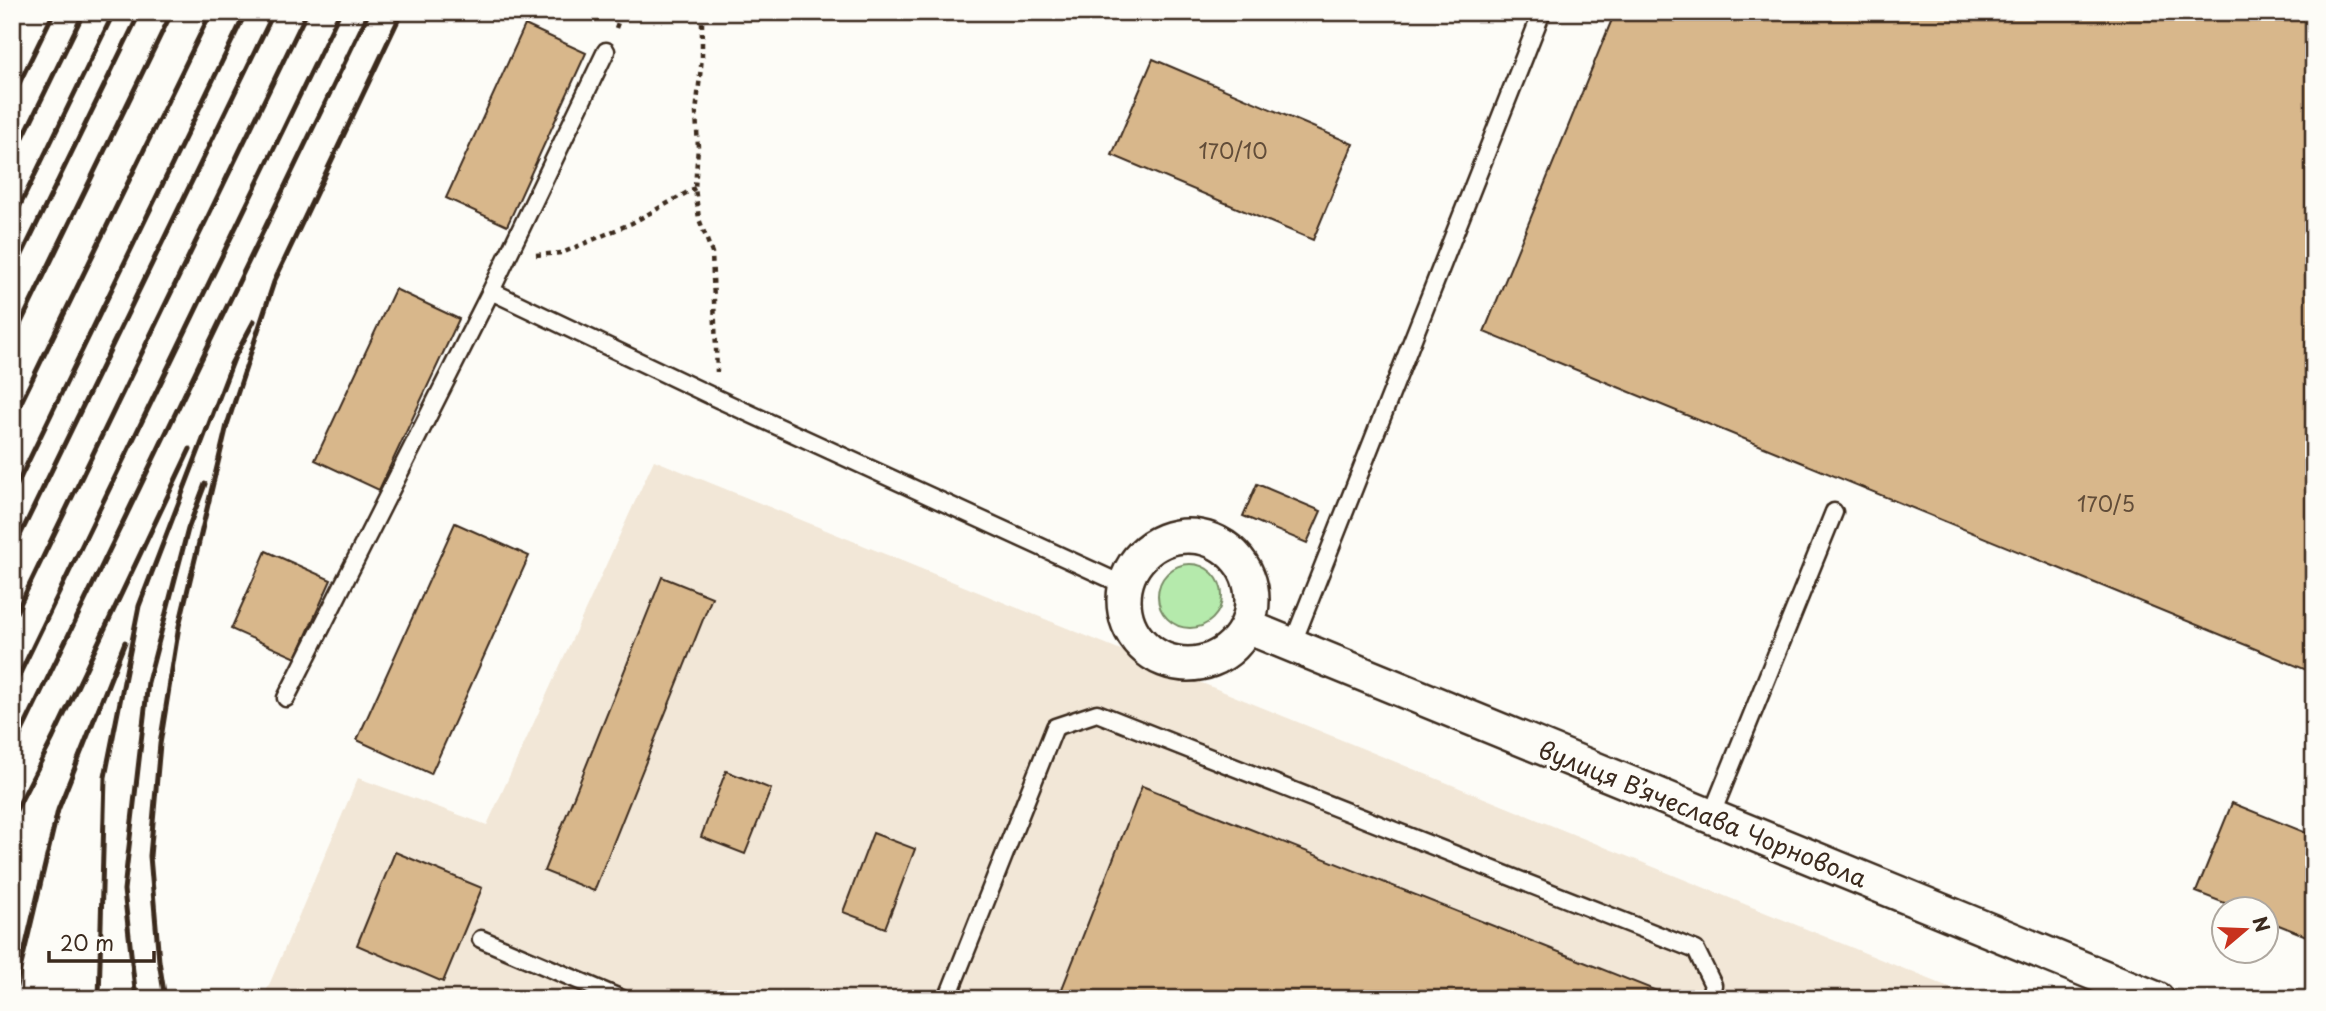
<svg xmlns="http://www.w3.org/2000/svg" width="2326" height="1011" font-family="'Playpen Sans',sans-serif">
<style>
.built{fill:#f2e7d7}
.green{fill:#b5eaac;stroke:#788a65;stroke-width:2}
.building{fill:#d8b78b;stroke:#3b2a1e;stroke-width:2}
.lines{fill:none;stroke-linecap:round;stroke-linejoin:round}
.lane-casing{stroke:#3b2a1e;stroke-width:21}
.street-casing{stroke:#3b2a1e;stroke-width:38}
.path{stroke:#3b2a1e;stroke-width:4.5;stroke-dasharray:5 5;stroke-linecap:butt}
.lane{stroke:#fdfcf7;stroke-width:16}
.street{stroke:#fdfcf7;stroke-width:33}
.rail{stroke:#3b2a1e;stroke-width:5}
.labels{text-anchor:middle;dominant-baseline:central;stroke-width:6;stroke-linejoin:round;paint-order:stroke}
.number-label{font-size:21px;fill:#624d39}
.street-label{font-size:24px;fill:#3b2a1e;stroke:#fdfcf7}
</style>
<rect width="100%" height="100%" fill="#fdfcf7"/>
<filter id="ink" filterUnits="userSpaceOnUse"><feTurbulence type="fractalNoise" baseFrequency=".0143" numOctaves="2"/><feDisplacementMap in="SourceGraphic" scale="14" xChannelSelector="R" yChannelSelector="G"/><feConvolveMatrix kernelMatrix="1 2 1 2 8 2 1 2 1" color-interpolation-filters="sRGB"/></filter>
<g filter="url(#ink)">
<path class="built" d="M 654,460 L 1978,999 L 263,999 L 358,778 L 487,825 Z"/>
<path class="green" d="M1158 596a32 32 0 1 1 64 0a32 32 0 1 1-64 0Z"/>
<path class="building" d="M 1615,12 L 2314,12 L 2314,673 L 1484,332 Z
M 525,25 L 586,53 L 507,226 L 446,198 Z
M 1153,59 L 1353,144 L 1313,240 L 1112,155 Z
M 395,289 L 459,319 L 379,490 L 315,460 Z
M 1257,484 L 1321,511 L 1307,543 L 1243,516 Z
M 455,523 L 529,556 L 431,774 L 357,740 Z
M 266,551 L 331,580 L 296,658 L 231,629 Z
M 662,577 L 712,597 L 594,891 L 544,871 Z
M 726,771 L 771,789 L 745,854 L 701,837 Z
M 1142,786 L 1667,995 L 1666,999 L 1058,999 Z
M 2232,803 L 2314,836 L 2314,939 L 2266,920 L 2266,909 L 2240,909 L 2196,892 Z
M 873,833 L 915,849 L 885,928 L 843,912 Z
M 395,852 L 482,888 L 443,982 L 357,945 Z"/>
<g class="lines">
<defs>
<path id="lane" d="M 606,51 L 491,291 L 718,399 L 1126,586
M 1292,645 L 1542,12
M 286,698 L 491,291
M 1711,816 L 1834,512
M 481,939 L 622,999
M 947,999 L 1055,727 L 1097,713 L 1696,950 L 1713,985 L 1709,999"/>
<path id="street" d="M1124 600a64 64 0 1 1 128 0a64 64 0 1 1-128 0Z
M 1248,627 L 2157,999"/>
</defs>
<use href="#lane" class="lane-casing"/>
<use href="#street" class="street-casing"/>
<path class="path" d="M 702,12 L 702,57 L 696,113 L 698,147 L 695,188 L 699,219 L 712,253 L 717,372
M 616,28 L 622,12
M 536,255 L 562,253 L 632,223 L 695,188"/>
<use href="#lane" class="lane"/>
<use href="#street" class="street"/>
<path class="rail" d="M 12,25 L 18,12
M 12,98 L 54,12
M 12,160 L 84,12
M 12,222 L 114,12
M 12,275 L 140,12
M 12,341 L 172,12
M 231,364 L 254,321
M 12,421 L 211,12
M 12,495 L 246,12
M 12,552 L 274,12
M 12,621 L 307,12
M 12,690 L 340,12
M 12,752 L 369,12
M 12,818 L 53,738 L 190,449
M 13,999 L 58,810 L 125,642
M 99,999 L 105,777 L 139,606 L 235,356
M 136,999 L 124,890 L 148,682 L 188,529 L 205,484
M 165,999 L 159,961 L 150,856 L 160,744 L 179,626 L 227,425 L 274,282 L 402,12"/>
</g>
</g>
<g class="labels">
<g class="number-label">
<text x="1233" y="150">170/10</text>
<text x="2106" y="503">170/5</text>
</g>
<g class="street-label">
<text transform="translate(1703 813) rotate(22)">вулиця Вʼячеслава Чорновола</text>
</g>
</g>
<rect width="2326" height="1011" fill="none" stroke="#fdfcf7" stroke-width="42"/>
<rect x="21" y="21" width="2284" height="969" fill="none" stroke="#3b2a1e" stroke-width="2.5" filter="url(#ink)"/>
<g transform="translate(2245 930) rotate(71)"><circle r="33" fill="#fdfcf7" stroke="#afa8a0" stroke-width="2"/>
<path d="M0-5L12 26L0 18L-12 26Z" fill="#c8321e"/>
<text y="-10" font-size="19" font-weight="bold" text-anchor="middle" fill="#3b2a1e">N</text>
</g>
<path d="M49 951v10h105v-10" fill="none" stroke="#3b2a1e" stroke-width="3.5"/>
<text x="60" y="951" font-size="21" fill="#3b2a1e" stroke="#fdfcf7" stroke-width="5" paint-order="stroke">20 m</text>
</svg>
